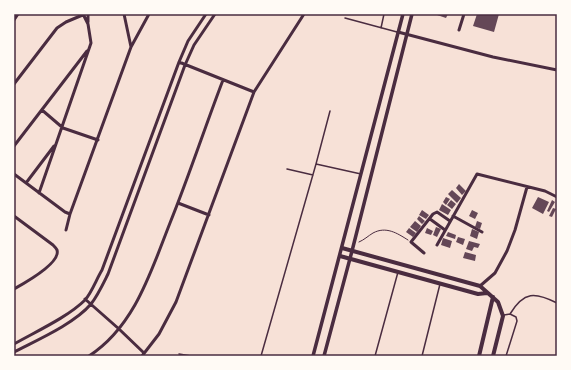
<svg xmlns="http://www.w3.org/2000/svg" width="571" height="370" font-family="Overpass,sans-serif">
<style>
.building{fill:#644757}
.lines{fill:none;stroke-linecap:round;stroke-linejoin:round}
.path{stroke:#4a2c40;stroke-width:1}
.service{stroke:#4a2c40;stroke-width:1.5}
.minor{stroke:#4a2c40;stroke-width:3}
.tertiary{stroke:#4a2c40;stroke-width:3.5}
.secondary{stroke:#4a2c40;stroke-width:4}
.neatline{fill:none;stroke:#4a2c40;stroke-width:1.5}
</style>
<rect width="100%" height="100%" fill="#f7e1d7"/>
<path class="building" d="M 434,14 L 448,14 L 446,18 Z
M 477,14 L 499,14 L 494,32 L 473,26 Z
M 459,184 L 466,191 L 462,195 L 456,188 Z
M 452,190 L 461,198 L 457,203 L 448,194 Z
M 446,197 L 450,199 L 446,205 L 443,202 Z
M 538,197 L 549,202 L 543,214 L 532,208 Z
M 451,200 L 456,204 L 452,209 L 447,205 Z
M 552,200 L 555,202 L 549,212 L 547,211 Z
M 442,204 L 451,210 L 448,215 L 439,210 Z
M 553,208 L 556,209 L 552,217 L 549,216 Z
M 422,210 L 429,215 L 426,219 L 419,215 Z
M 472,210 L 478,213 L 475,219 L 469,216 Z
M 419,216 L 425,221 L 422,224 L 417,219 Z
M 415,221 L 421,226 L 417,232 L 410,227 Z
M 477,221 L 482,223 L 480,229 L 475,227 Z
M 436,227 L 441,229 L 437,237 L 433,235 Z
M 409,228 L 416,233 L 413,237 L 406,232 Z
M 427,228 L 433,231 L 431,235 L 425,233 Z
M 472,229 L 479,232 L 477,239 L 470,236 Z
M 448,232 L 456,235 L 455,239 L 446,236 Z
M 458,237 L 465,239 L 463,245 L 456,242 Z
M 443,238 L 452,241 L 450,248 L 441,245 Z
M 469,241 L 480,244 L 478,248 L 474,247 L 472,251 L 466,249 Z
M 465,252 L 476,255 L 475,261 L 463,258 Z"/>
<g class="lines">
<path class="path" d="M 359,242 C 364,240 368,236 373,233 C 386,226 397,233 408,240"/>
<path class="service" d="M 345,18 L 397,32
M 381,28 L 384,14
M 316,164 L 361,174
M 287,169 L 313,175
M 504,315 L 510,314 C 524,291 535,292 557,303
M 179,354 L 191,356
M 261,356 L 316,164 L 330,111
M 375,356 L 398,272
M 422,356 L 440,284
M 506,356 L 517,321 L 516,317 L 510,314"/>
<path class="minor" d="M 124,14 L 131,47
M 14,20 L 18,14
M 88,22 L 88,14
M 459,30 L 464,14
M 398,32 L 493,57 L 557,70
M 179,62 L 254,92
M 14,84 L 57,28 L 66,22 L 85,14
M 42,110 L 63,128 L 98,140
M 14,146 L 87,51
M 14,174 L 65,212 L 70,214
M 26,183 L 54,146
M 39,193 L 91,43 L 88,24 L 83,14
M 178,203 L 209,215
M 14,216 L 53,245 C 54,246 56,248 57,250 C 61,263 23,284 14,289
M 453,216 L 482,232
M 430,219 L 445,230
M 66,230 L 70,214 L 131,47 L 149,14
M 437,245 L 477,174 L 545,191 L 557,197
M 424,253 L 411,242 L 433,214 L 437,212 L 450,221
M 480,286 L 495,273 L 507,251 L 515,230 L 527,187
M 85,299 L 119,329 L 144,353
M 14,344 C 35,332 68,317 85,300 C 92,292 96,280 102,270 L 179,62 L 188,41 L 206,14
M 14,352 C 37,340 74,324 91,304 C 98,295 103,284 108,274 L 185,65 L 194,45 L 215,14
M 89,356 C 135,326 151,271 170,223 C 189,176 205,127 223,80
M 142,356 L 159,334 L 176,302 L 254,92 L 304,14"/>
<path class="tertiary" d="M 313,356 L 403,14
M 324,356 L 352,251 L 412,14"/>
<path class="secondary" d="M 342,248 L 480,286 L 498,302 L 503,316 L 493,356
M 340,256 L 478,294 L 487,293
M 479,356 L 493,297"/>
</g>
<rect width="571" height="370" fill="none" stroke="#fffaf5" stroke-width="30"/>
<rect x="15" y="15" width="541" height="340" class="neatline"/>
</svg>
